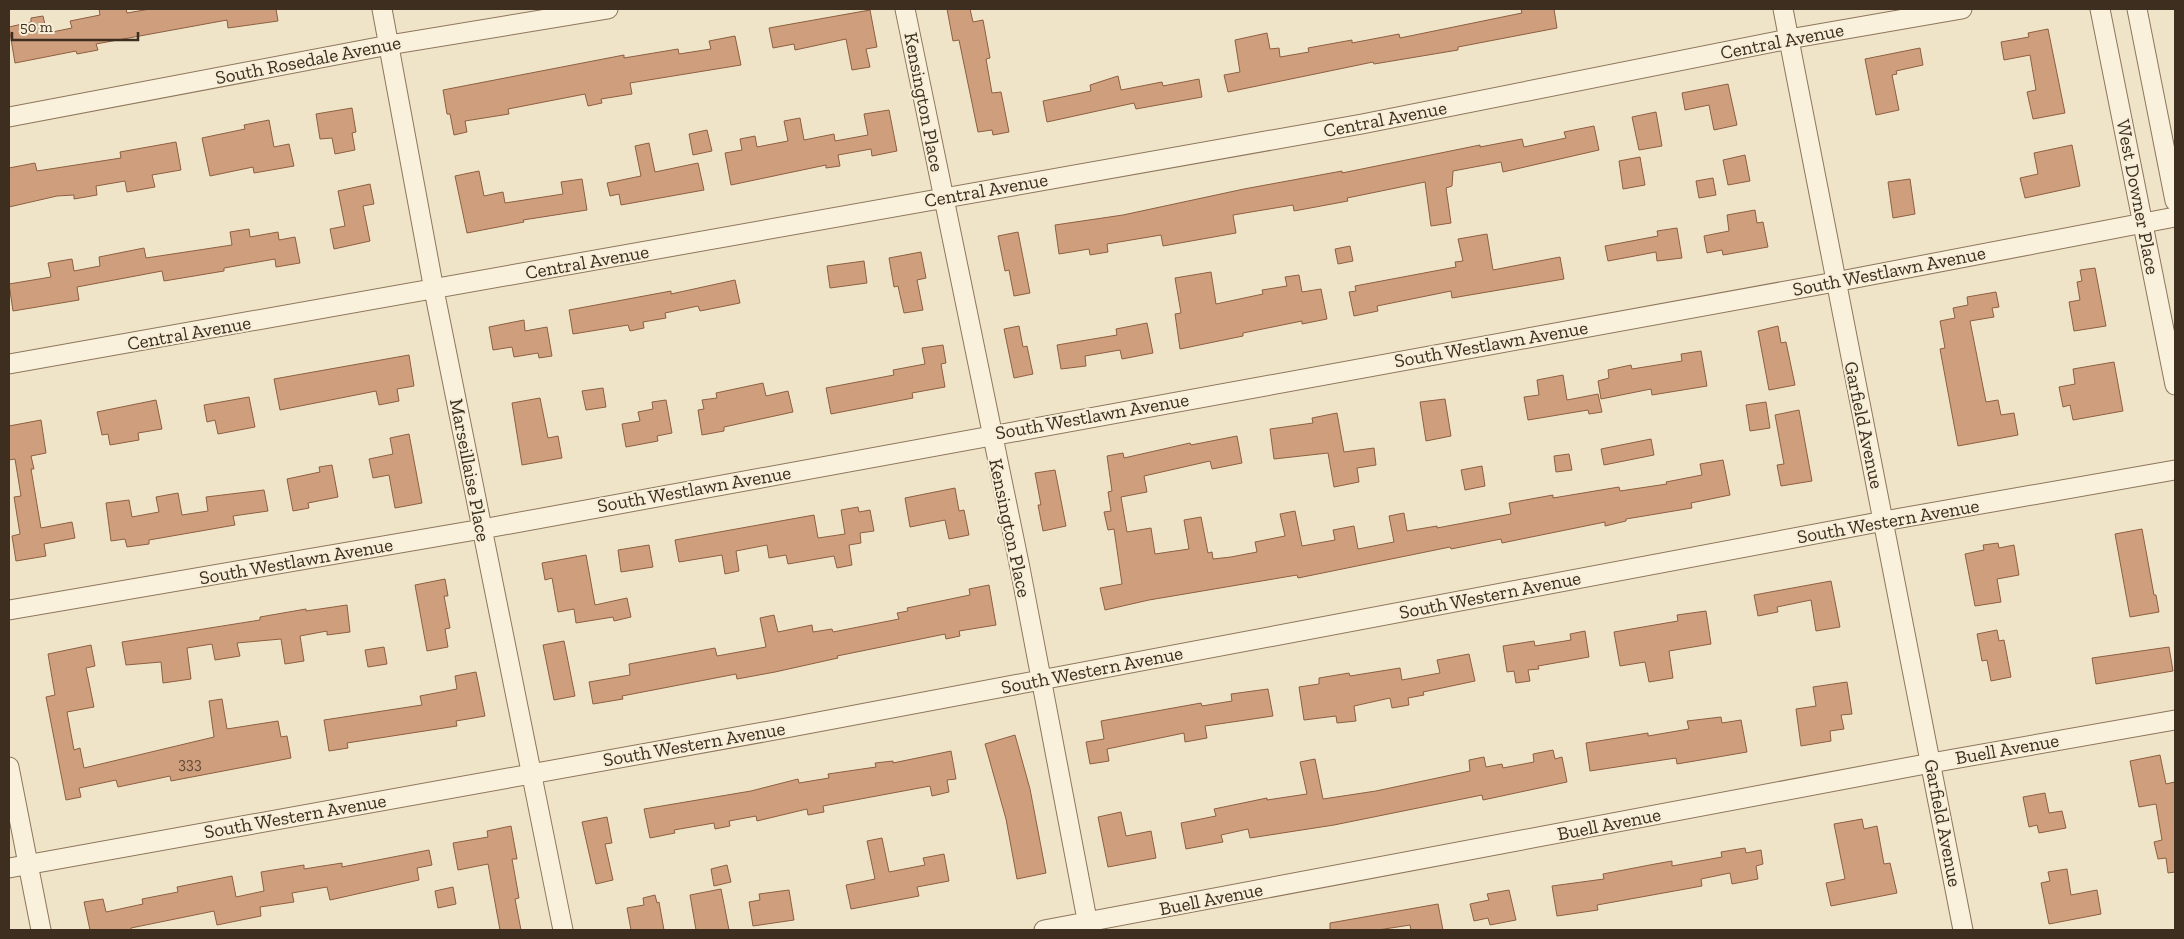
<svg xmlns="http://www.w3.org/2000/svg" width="2184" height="939" font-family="'Zilla Slab',serif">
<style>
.building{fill:#cf9f7d;stroke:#8d5f41}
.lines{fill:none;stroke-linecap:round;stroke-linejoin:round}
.street-casing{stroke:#8d765c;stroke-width:21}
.street{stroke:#faf1dc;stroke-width:19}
.labels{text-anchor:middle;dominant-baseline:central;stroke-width:4;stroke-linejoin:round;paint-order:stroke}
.number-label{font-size:16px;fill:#624a37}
.street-label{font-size:19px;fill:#3d2e20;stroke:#f7eed8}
</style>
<rect width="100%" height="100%" fill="#f0e4c8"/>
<path class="building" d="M 99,9 L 126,9 L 127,13 L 150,9 L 276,9 L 278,21 L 228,28 L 227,20 L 96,44 L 98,50 L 77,54 L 76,51 L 15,63 L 9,27 L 31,22 L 31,18 L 43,16 L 47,33 L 72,28 L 70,21 L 100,15 Z
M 947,9 L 970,9 L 973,22 L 983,20 L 990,58 L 986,59 L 992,93 L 1001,92 L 1009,132 L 993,135 L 992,130 L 978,132 L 959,40 L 953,41 Z
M 1521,9 L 1554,9 L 1557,28 L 1458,47 L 1458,50 L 1374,64 L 1373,62 L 1228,92 L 1224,75 L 1240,72 L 1235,40 L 1267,33 L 1270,49 L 1279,48 L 1280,57 L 1309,52 L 1308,48 L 1352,40 L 1352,43 L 1399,34 L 1400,38 L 1522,13 Z
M 870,10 L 877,47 L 866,49 L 870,67 L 852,70 L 846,39 L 795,50 L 794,44 L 773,48 L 769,28 Z
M 2048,29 L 2065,113 L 2033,119 L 2027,92 L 2036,90 L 2030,55 L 2004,60 L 2001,42 L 2029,37 L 2028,33 Z
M 735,36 L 741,65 L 630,83 L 632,94 L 601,99 L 602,103 L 588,106 L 585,94 L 508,109 L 509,114 L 465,121 L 467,132 L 454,135 L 450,114 L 447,114 L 443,90 L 624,55 L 624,58 L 678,49 L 679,54 L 711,49 L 709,41 Z
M 1920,48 L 1923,65 L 1896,71 L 1897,74 L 1892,75 L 1899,110 L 1876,115 L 1865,59 Z
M 1118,76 L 1121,90 L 1162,82 L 1163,86 L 1199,79 L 1202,97 L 1136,109 L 1134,103 L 1047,122 L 1043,101 L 1091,91 L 1090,85 Z
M 1728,84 L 1737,125 L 1714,130 L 1709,105 L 1685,110 L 1682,93 Z
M 352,108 L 356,132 L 352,133 L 355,150 L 335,154 L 332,138 L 320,139 L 316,114 Z
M 889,110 L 897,151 L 872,156 L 871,149 L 838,155 L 840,166 L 826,168 L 826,165 L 731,185 L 725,153 L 742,150 L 740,139 L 755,136 L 757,147 L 788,141 L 784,121 L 800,118 L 804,140 L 834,134 L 835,141 L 868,135 L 864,114 Z
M 1656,112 L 1662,146 L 1639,150 L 1632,117 Z
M 269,120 L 274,147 L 289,144 L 294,166 L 254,173 L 253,167 L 210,176 L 202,138 L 245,129 L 244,125 Z
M 1594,126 L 1599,150 L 1503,172 L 1501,162 L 1453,171 L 1452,186 L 1446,188 L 1451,223 L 1431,226 L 1425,182 L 1347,198 L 1348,201 L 1294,211 L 1293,205 L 1233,215 L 1236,233 L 1163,246 L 1161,235 L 1107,244 L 1108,252 L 1090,255 L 1089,249 L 1059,254 L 1055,225 L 1123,215 L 1244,189 L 1342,171 L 1342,173 L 1480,145 L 1480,147 L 1522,139 L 1524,147 L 1566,138 L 1564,132 Z
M 707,130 L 712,151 L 693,155 L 689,134 Z
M 176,142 L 181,170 L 152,175 L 155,187 L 127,192 L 125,181 L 96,186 L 97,195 L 74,199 L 74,195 L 57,196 L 9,207 L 9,168 L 35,163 L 37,171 L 121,158 L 120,152 Z
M 649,143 L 655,172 L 698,163 L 704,190 L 621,205 L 619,194 L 610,196 L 607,183 L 641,176 L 635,146 Z
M 2072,145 L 2080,186 L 2025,198 L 2020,178 L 2038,174 L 2034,153 Z
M 1745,155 L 1750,181 L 1728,185 L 1723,160 Z
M 1640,157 L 1645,185 L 1623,189 L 1619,161 Z
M 479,171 L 484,196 L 503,192 L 505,203 L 563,194 L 561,182 L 582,179 L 587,210 L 523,220 L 524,222 L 467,233 L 455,176 Z
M 1713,178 L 1716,195 L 1699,198 L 1696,181 Z
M 1910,179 L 1915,214 L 1893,218 L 1888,182 Z
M 370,184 L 374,204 L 363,206 L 370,241 L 334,249 L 330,229 L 345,226 L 338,191 Z
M 1755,210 L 1757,223 L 1763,222 L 1768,247 L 1723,255 L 1722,250 L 1707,253 L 1704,236 L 1729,231 L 1727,215 Z
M 1677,228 L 1682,258 L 1657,261 L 1656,252 L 1608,261 L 1605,246 L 1658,236 L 1657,231 Z
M 249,229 L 250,237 L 278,232 L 279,240 L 295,237 L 300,263 L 276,267 L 275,259 L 224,268 L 224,271 L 164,281 L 162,271 L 77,287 L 79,300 L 13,311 L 9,284 L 51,277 L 48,263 L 72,259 L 74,271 L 100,266 L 99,257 L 144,248 L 146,258 L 232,245 L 230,232 Z
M 1018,232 L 1030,293 L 1014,296 L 1009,270 L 1005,271 L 998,236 Z
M 1487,234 L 1493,270 L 1560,257 L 1564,279 L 1452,298 L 1451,291 L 1377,306 L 1378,311 L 1354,316 L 1349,292 L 1356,291 L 1355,286 L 1456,267 L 1455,262 L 1463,261 L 1458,239 Z
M 1350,246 L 1353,261 L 1338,264 L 1335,249 Z
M 921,252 L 926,278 L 917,280 L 923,310 L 904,313 L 898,286 L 894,287 L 889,258 Z
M 864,261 L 867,283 L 830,288 L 827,266 Z
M 2095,268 L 2106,326 L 2074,331 L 2069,302 L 2080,300 L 2077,282 L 2082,281 L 2080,270 Z
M 1211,272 L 1216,304 L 1263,294 L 1262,290 L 1287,286 L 1285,277 L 1299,275 L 1302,292 L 1321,289 L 1327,319 L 1302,324 L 1302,321 L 1243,333 L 1243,336 L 1180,349 L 1175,314 L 1181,313 L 1175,278 Z
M 735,280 L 740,303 L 700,311 L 698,306 L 665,313 L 666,318 L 643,322 L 644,328 L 630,331 L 628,325 L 573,334 L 569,310 L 671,291 L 671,294 Z
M 1996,292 L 1999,307 L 1992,308 L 1994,317 L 1970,321 L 1986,402 L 1998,400 L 2001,415 L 2014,413 L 2018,435 L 1958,446 L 1940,349 L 1945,348 L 1940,321 L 1955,318 L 1953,308 L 1968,305 L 1967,297 Z
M 524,320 L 525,331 L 547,327 L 552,356 L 539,358 L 538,353 L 514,357 L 512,347 L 493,350 L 489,327 Z
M 1147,323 L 1153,353 L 1122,359 L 1120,350 L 1085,356 L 1086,366 L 1061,369 L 1057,345 L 1117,335 L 1116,329 Z
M 1019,326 L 1023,347 L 1027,346 L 1033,374 L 1014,378 L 1004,329 Z
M 1778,326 L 1781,343 L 1786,342 L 1795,385 L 1769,390 L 1758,331 Z
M 943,345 L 946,363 L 941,364 L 945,387 L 912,393 L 913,398 L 831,414 L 826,388 L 894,375 L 893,370 L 925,364 L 922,348 Z
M 1701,351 L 1707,386 L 1652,395 L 1651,389 L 1601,399 L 1598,381 L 1609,378 L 1608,370 L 1631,365 L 1632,369 L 1682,361 L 1681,354 Z
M 409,355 L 414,386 L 397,389 L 399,401 L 379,405 L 376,391 L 280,410 L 274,379 Z
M 2114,362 L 2123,411 L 2073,420 L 2070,405 L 2063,407 L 2059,387 L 2075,384 L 2073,369 Z
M 1563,375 L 1567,400 L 1598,394 L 1602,412 L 1589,414 L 1588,410 L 1528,420 L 1524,397 L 1539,395 L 1537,380 Z
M 763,383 L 766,396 L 788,391 L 793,412 L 724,427 L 724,431 L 702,435 L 698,410 L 704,409 L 702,400 L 717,398 L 716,393 Z
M 603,388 L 606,407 L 586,410 L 582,391 Z
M 249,397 L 255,427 L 218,434 L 215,420 L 207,422 L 204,405 Z
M 540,398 L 548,438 L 558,436 L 562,458 L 522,465 L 512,403 Z
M 1445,399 L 1451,436 L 1426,441 L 1420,402 Z
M 156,400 L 162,429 L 138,433 L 139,440 L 110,445 L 108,434 L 102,435 L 97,412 Z
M 666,400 L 672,433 L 657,436 L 658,441 L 626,447 L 622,424 L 640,421 L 638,412 L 653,409 L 652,402 Z
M 1766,402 L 1770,428 L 1750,431 L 1746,405 Z
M 1799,410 L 1812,481 L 1781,486 L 1777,465 L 1784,464 L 1775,415 Z
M 1337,413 L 1344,452 L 1374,448 L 1376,465 L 1357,468 L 1359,482 L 1334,487 L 1328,453 L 1274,459 L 1270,429 L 1313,423 L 1312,418 Z
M 41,420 L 46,453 L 31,456 L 34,469 L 31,469 L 41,528 L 72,522 L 75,538 L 44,544 L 46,556 L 16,561 L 12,536 L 20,534 L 14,497 L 21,496 L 15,459 L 9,460 L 9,426 Z
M 409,434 L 422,503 L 395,508 L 389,475 L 373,478 L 369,459 L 393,454 L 390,438 Z
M 1237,436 L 1242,463 L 1212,469 L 1210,461 L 1144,476 L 1147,492 L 1121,497 L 1127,532 L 1151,528 L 1155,554 L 1189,549 L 1184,520 L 1201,517 L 1208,553 L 1212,552 L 1213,559 L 1231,557 L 1257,552 L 1255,542 L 1285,536 L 1280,514 L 1295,511 L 1302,546 L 1335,540 L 1333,530 L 1354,526 L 1358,549 L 1394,542 L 1389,516 L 1404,513 L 1407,531 L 1437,526 L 1437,528 L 1511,514 L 1509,503 L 1553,495 L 1553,498 L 1619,487 L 1620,491 L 1667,484 L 1666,482 L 1702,475 L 1700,464 L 1723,460 L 1730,495 L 1691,503 L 1692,508 L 1626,519 L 1626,521 L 1605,526 L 1605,522 L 1502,543 L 1501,539 L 1451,549 L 1450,547 L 1298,578 L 1297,575 L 1149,600 L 1105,610 L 1100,588 L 1122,584 L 1114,529 L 1108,530 L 1104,512 L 1111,511 L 1108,492 L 1112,491 L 1107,456 L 1123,453 L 1124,458 L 1190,443 L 1191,445 Z
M 1651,439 L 1654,455 L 1604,465 L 1601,449 Z
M 1569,454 L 1572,470 L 1556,472 L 1554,456 Z
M 332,465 L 338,497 L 308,503 L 309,508 L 293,511 L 287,479 L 320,472 L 319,467 Z
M 1482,466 L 1485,486 L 1465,490 L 1461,470 Z
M 1055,470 L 1066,526 L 1043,531 L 1038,505 L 1041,505 L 1035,473 Z
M 955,488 L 959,511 L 964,510 L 969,535 L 949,539 L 945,520 L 910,527 L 905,498 Z
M 264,490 L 268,511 L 233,516 L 235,525 L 149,540 L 149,544 L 127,547 L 125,539 L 111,541 L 106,503 L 129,500 L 132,517 L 159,512 L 156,497 L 178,493 L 182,515 L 208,511 L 206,497 Z
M 858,507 L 859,512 L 870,510 L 874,531 L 860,533 L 861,543 L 849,545 L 852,565 L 837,568 L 834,556 L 788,564 L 786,555 L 769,558 L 767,545 L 736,551 L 739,571 L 725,574 L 722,555 L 679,562 L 675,540 L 814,515 L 818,538 L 845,534 L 841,510 Z
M 2142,529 L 2154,595 L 2156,595 L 2159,612 L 2130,617 L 2115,534 Z
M 1998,543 L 1999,548 L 2014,545 L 2019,575 L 1997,579 L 2001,602 L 1975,606 L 1965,554 L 1984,550 L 1983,545 Z
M 649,545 L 653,567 L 621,572 L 618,550 Z
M 586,555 L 595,605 L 627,598 L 631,617 L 614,621 L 613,617 L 576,623 L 574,609 L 558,612 L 552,578 L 545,580 L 542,563 Z
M 445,579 L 448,596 L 444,596 L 450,628 L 445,629 L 448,647 L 427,651 L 415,585 Z
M 1831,581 L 1840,627 L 1816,631 L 1811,600 L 1777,607 L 1778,612 L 1758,616 L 1754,595 Z
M 989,585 L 996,625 L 959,631 L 960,636 L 946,639 L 945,634 L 837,656 L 838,658 L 775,672 L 737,679 L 736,674 L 622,696 L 623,699 L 593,704 L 589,682 L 630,675 L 629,664 L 715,648 L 717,656 L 766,647 L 760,618 L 774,615 L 778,632 L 812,625 L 813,632 L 832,629 L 833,632 L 899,619 L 897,613 L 908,611 L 907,608 L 970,595 L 969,589 Z
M 347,605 L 350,632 L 327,635 L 327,631 L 300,636 L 304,661 L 285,664 L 281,639 L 237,643 L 240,656 L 215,660 L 212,644 L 187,648 L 191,679 L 163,683 L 161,662 L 126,665 L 122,642 L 260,620 L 260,617 L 306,609 L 306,611 Z
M 1706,611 L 1711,644 L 1669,651 L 1673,678 L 1649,682 L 1645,662 L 1620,666 L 1614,632 L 1678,621 L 1677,615 Z
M 1997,630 L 1999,641 L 2004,640 L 2011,677 L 1991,681 L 1987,660 L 1982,661 L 1977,634 Z
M 1585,631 L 1589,657 L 1538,666 L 1539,669 L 1528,670 L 1530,681 L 1516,683 L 1514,671 L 1507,672 L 1503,646 L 1534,641 L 1535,646 L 1571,640 L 1570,634 Z
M 564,641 L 575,696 L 554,700 L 543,645 Z
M 91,645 L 95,666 L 86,668 L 94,707 L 67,712 L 74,750 L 80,748 L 84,768 L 214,737 L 209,701 L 222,699 L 227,729 L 278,721 L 281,737 L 287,736 L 291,758 L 171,781 L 170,776 L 118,787 L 116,780 L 79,788 L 81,797 L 66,800 L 46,697 L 55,695 L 48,654 Z
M 384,647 L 387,664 L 368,667 L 365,650 Z
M 2169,647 L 2173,671 L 2096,684 L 2092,658 Z
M 1469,654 L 1475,681 L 1423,692 L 1424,695 L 1408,698 L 1409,705 L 1392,708 L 1390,698 L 1354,706 L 1356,721 L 1337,723 L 1336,716 L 1304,720 L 1299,687 L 1319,684 L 1319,678 L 1349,673 L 1350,676 L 1400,668 L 1402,680 L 1440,673 L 1437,660 Z
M 476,672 L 485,716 L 456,721 L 457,726 L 347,743 L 348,748 L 329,751 L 324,720 L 422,705 L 420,696 L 457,689 L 455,676 Z
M 1847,682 L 1852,714 L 1841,715 L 1844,729 L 1830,731 L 1831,741 L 1801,746 L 1796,709 L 1816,706 L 1813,687 Z
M 1268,689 L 1273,716 L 1205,726 L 1207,738 L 1185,742 L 1184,733 L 1107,749 L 1109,761 L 1090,764 L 1086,742 L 1104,739 L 1101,721 L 1201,703 L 1202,706 L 1232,701 L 1231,694 Z
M 1721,717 L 1722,723 L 1741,720 L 1747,752 L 1677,764 L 1676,758 L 1590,771 L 1586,743 L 1648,733 L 1648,736 L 1689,729 L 1687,721 Z
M 1015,735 L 1030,789 L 1046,873 L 1017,879 L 1006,819 L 985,744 Z
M 1553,750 L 1555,759 L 1562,757 L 1567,782 L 1483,800 L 1482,795 L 1334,825 L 1250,838 L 1248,829 L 1221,835 L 1223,842 L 1186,849 L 1181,823 L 1216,816 L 1214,809 L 1267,798 L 1267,800 L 1307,794 L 1300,762 L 1315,759 L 1323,799 L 1376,791 L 1470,771 L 1469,760 L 1484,757 L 1486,767 L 1502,764 L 1503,768 L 1534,762 L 1533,754 Z
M 951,751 L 956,779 L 947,780 L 949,792 L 932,796 L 930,786 L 823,806 L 824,812 L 808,815 L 807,809 L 757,821 L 756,816 L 729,821 L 730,826 L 715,829 L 714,823 L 674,830 L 675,833 L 650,838 L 644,809 L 751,791 L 798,779 L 799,783 L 829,778 L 828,774 L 876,767 L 875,763 L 893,761 L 893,763 Z
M 2160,755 L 2166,784 L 2175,782 L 2175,872 L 2168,873 L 2166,858 L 2158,859 L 2154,842 L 2162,840 L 2156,804 L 2139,807 L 2130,761 Z
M 2045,793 L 2049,813 L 2062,811 L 2066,828 L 2039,833 L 2037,825 L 2029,827 L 2023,797 Z
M 1121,812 L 1126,836 L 1151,831 L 1156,858 L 1108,867 L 1098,817 Z
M 607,817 L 612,843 L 605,844 L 613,880 L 596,884 L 582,822 Z
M 1862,819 L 1864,829 L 1877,826 L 1884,864 L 1890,863 L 1897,893 L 1831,906 L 1826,883 L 1845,879 L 1834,824 Z
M 511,826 L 517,859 L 512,859 L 519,898 L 515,899 L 521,930 L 500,930 L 488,864 L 458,870 L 453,843 L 488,837 L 487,831 Z
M 882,838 L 889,872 L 925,865 L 923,858 L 944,854 L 949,881 L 917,887 L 919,896 L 851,909 L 846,885 L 875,879 L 867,841 Z
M 1745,848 L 1746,853 L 1761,850 L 1763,864 L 1756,866 L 1758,879 L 1732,884 L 1730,873 L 1701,879 L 1702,886 L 1597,905 L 1598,910 L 1557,916 L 1552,886 L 1604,879 L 1603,874 L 1655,864 L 1672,861 L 1672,866 L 1722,857 L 1721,852 Z
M 429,850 L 432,865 L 417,868 L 419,880 L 330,900 L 327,887 L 292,893 L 294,902 L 260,907 L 261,916 L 217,925 L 214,911 L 131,928 L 131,930 L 90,930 L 84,902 L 103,899 L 106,912 L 143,904 L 142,899 L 178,892 L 177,887 L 232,876 L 236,897 L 264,891 L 261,872 L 304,865 L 304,869 L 342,863 L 342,867 Z
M 727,865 L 731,882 L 714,886 L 711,869 Z
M 2067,869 L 2071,895 L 2097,890 L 2101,914 L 2049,924 L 2041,883 L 2050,881 L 2048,872 Z
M 453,887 L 456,904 L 438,908 L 435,891 Z
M 721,889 L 729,930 L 696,930 L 690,895 Z
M 789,890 L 794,920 L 753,926 L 749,902 L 760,900 L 759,894 Z
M 1509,890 L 1516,920 L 1490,925 L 1488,918 L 1474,921 L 1470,904 L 1489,900 L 1487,894 Z
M 655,895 L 657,903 L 659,902 L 664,930 L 631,930 L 627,908 L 644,905 L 643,898 Z
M 1438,904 L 1443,930 L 1411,930 L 1410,925 L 1378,930 L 1330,930 L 1330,923 Z"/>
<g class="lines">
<defs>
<path id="street" d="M 382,9 L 434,290 L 563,930
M 905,9 L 1020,568 L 1089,930
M 1783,9 L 1963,930
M 2100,9 L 2175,385
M 2137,9 L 2175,201
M 9,117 L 389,45 L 608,9
M 9,364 L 1362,124 L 1789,39 L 1962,9
M 9,610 L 482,529 L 1835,282 L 2175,217
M 9,767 L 41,930
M 9,868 L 786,728 L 1884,521 L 2175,470
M 1044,930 L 1931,763 L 2175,720"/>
</defs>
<use href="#street" class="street-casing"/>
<use href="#street" class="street"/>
</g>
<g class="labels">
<g class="number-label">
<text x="190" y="763">333</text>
</g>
<g class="street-label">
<text transform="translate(1782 41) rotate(-11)">Central Avenue</text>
<text transform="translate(308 60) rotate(-11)">South Rosedale Avenue</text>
<text transform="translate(924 102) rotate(79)">Kensington Place</text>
<text transform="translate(1385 119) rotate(-11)">Central Avenue</text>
<text transform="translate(986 190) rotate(-10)">Central Avenue</text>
<text transform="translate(2138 197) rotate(79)">West Downer Place</text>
<text transform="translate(587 262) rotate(-10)">Central Avenue</text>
<text transform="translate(1889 271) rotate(-11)">South Westlawn Avenue</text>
<text transform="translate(189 333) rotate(-10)">Central Avenue</text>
<text transform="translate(1491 344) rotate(-10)">South Westlawn Avenue</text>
<text transform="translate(1092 416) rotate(-10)">South Westlawn Avenue</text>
<text transform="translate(1864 425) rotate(78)">Garfield Avenue</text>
<text transform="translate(470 470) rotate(79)">Marseillaise Place</text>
<text transform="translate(694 489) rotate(-10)">South Westlawn Avenue</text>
<text transform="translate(1888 521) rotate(-10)">South Western Avenue</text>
<text transform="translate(1010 528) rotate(78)">Kensington Place</text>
<text transform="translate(296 561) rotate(-10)">South Westlawn Avenue</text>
<text transform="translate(1490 595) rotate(-11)">South Western Avenue</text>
<text transform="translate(1092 670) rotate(-11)">South Western Avenue</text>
<text transform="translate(694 744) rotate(-10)">South Western Avenue</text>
<text transform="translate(2007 749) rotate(-10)">Buell Avenue</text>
<text transform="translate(295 816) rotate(-10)">South Western Avenue</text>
<text transform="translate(1943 823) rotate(79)">Garfield Avenue</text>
<text transform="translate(1609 824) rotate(-11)">Buell Avenue</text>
<text transform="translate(1211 899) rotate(-11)">Buell Avenue</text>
</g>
</g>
<rect width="2184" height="939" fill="none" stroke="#3d2e20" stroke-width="20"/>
<path d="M12 32v8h126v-8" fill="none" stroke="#3d2e20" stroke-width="2.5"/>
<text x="20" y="32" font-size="15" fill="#3d2e20" stroke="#f7eed8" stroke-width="4" paint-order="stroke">50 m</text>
</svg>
